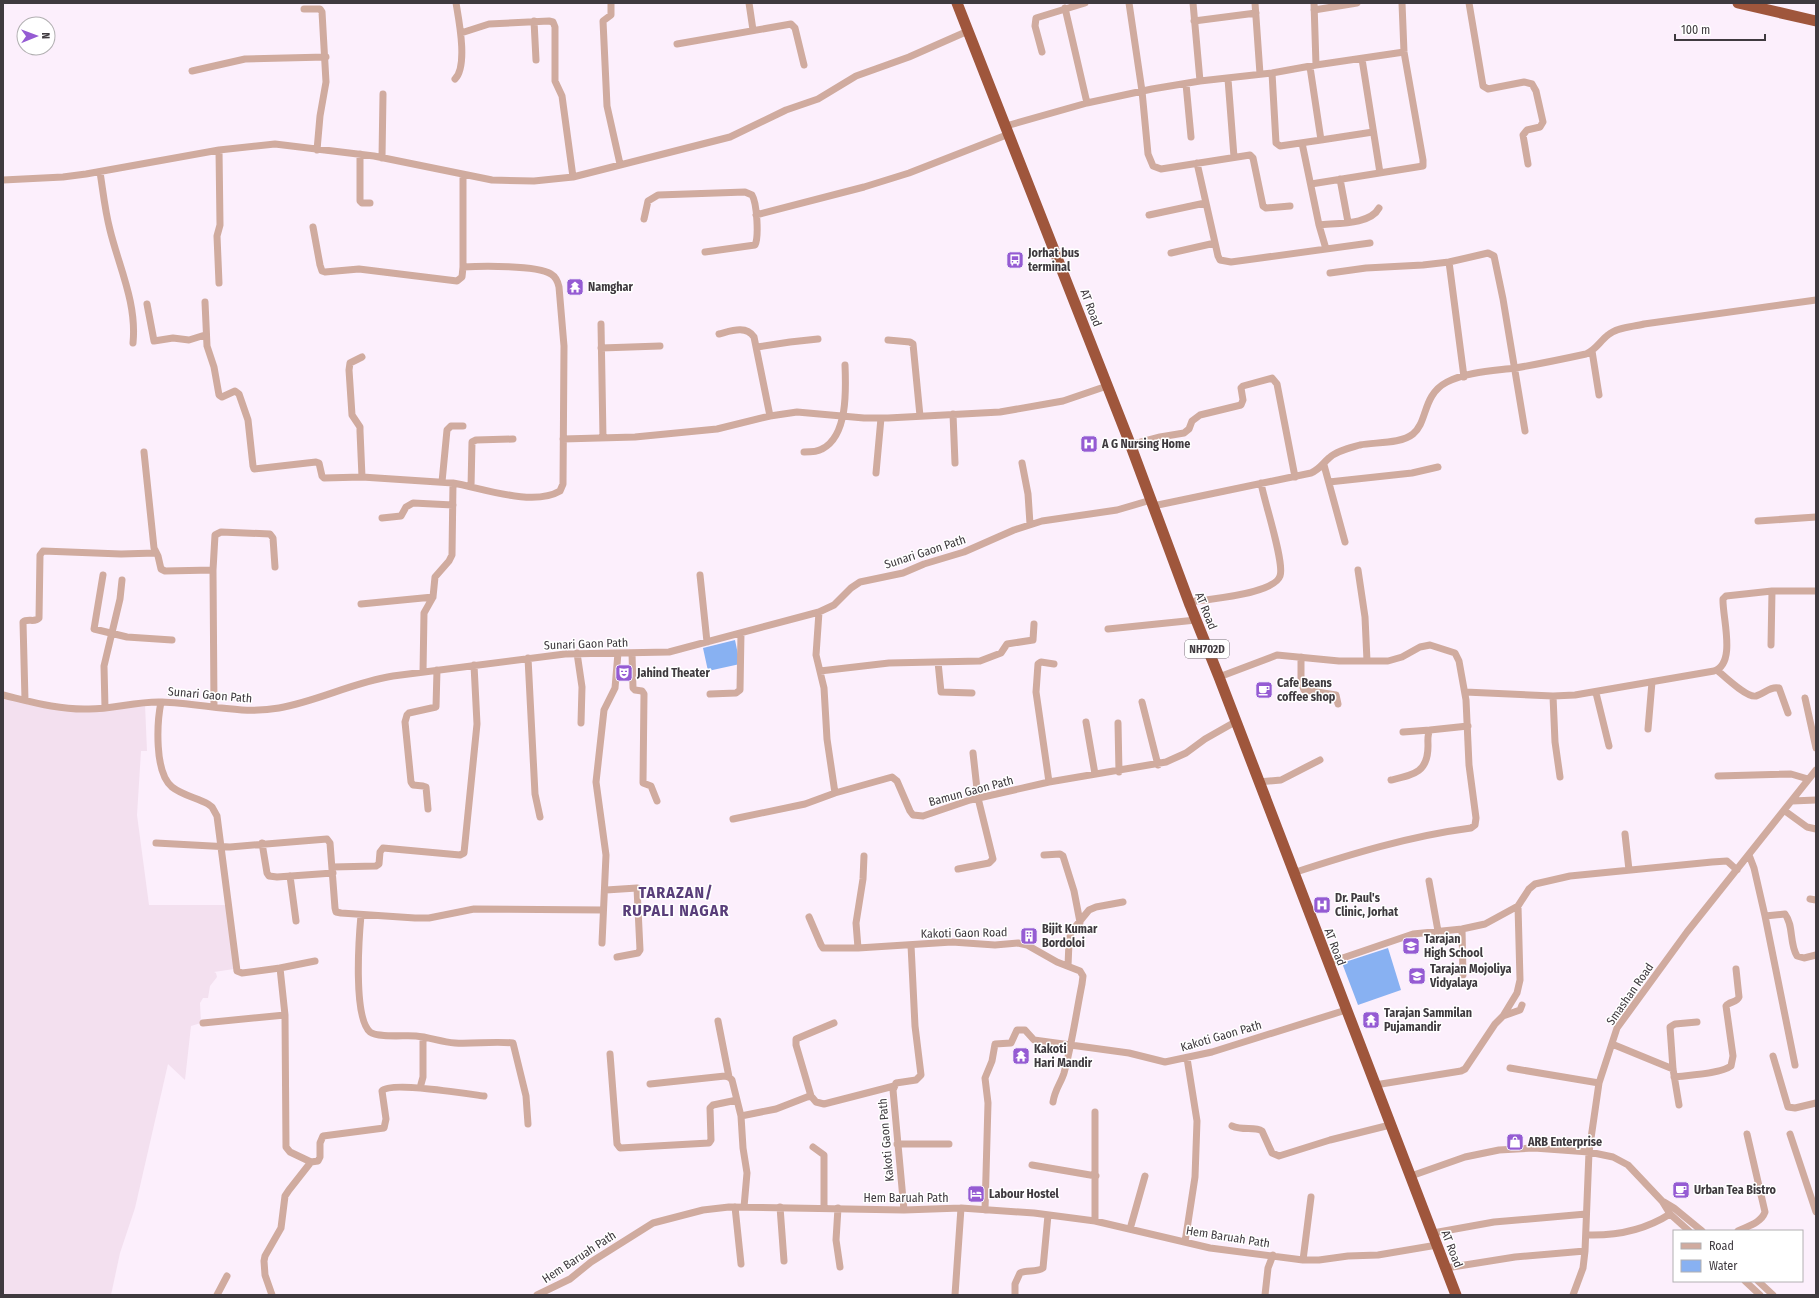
<svg xmlns="http://www.w3.org/2000/svg" width="1819" height="1298" font-family="'Fira Sans Condensed',sans-serif">
<style>
.medical{fill:#f3e0ef}
.water{fill:#88b1f2}
.lines{fill:none;stroke-linecap:round;stroke-linejoin:round}
.minor{stroke:#d0ab9f;stroke-width:7}
.highway{stroke:#9f563c;stroke-width:11}
.labels{text-anchor:middle;dominant-baseline:central;stroke-width:3;stroke-linejoin:round;paint-order:stroke}
.shield{fill:#fff;stroke:#797579;stroke-width:1}
.shield-label{font-size:11px;font-weight:bold;fill:#3f3a3f}
.poi-label{font-size:12px;font-weight:bold;fill:#3f3a3f;stroke:#fff;text-anchor:start}
.street-label{font-size:12px;fill:#3f3a3f;stroke:#fff}
.district-label{font-size:16px;font-weight:bold;letter-spacing:1px;fill:#593e7a;stroke:#fff}
</style>
<rect width="100%" height="100%" fill="#fceffc"/>
<path class="medical" d="M 3,697 L 30,705 L 87,711 L 145,704 L 147,751 L 141,751 L 137,815 L 149,905 L 226,905 L 234,969 L 214,972 L 216,973 L 217,977 L 210,986 L 208,998 L 203,998 L 200,1003 L 201,1023 L 191,1026 L 185,1080 L 168,1064 L 135,1208 L 120,1253 L 111,1295 L 3,1295 Z"/>
<path class="water" d="M 735,640 L 740,664 L 708,671 L 703,648 Z
M 1388,948 L 1401,990 L 1358,1005 L 1342,963 Z"/>
<g class="lines">
<path class="minor" d="M 611,3 L 611,15 L 603,21 L 607,106 L 620,164
M 749,3 L 753,30
M 1129,3 L 1142,91 L 1148,154 L 1153,166 L 1161,169 L 1250,155 L 1253,158 L 1263,206 L 1266,208 L 1290,206
M 1193,3 L 1200,81
M 1255,3 L 1260,74
M 1314,3 L 1316,65
M 1469,3 L 1483,86 L 1488,89 L 1524,82 L 1532,84 L 1536,91 L 1543,122 L 1540,127 L 1527,130 L 1523,135 L 1528,164
M 1065,8 L 1087,103
M 304,9 L 320,9 L 322,12 L 326,82 L 320,116 L 317,150
M 1314,10 L 1357,3
M 534,21 L 536,60
M 1194,21 L 1256,13
M 461,33 L 489,24 L 549,21 L 553,22 L 555,27 L 555,81 L 562,96 L 573,177
M 677,44 L 791,24 L 795,28 L 804,65
M 1042,52 L 1035,26 L 1036,18 L 1085,3
M 1362,59 L 1380,173
M 192,71 L 245,59 L 326,57
M 1272,73 L 1276,143 L 1280,146 L 1321,140 L 1310,67
M 455,79 C 468,66 459,21 456,3
M 1228,79 L 1234,157
M 1186,84 L 1191,137
M 1006,126 L 1087,103 L 1152,89 L 1200,81 L 1272,73 L 1316,65 L 1404,52
M 1321,140 L 1373,132
M 1302,143 L 1319,225 L 1326,249
M 360,154 L 360,201 L 362,203 L 370,203
M 382,158 L 383,94
M 1197,163 L 1218,256 L 1220,260 L 1231,262 L 1370,243
M 100,172 C 103,191 105,211 110,230 C 119,267 137,303 133,343
M 1340,179 L 1348,222
M 3,180 L 63,177 L 86,174 L 219,150 L 275,144 L 374,156 L 492,180 L 534,181 L 573,177 L 730,137 L 786,110 L 818,99 L 856,76 L 909,57 L 968,31
M 1311,184 L 1423,166 L 1423,160 L 1404,52 L 1402,3
M 756,215 L 864,187 L 909,173 L 1009,134
M 1149,215 L 1205,203
M 644,219 L 648,201 L 658,195 L 745,192 L 752,195 C 757,203 759,237 755,245 L 705,252
M 1319,225 C 1336,223 1370,225 1379,208
M 313,227 L 320,265 L 322,271 L 325,272 L 359,269 L 457,281 L 462,277 L 463,267 L 463,175
M 1171,253 L 1215,243
M 1449,262 L 1464,377
M 1330,273 L 1366,268 L 1423,265 L 1449,262 L 1488,253 L 1494,256 L 1503,299 L 1525,431
M 219,283 L 217,236 L 220,225 L 219,150
M 205,302 L 207,346 L 214,367 L 219,395 L 222,397 L 235,391 L 239,394 L 248,420 L 253,466 L 254,469 L 316,462 L 319,463 L 322,476 L 324,478 L 362,477 L 453,483
M 147,304 L 154,341 L 173,338 L 189,340 L 205,335
M 601,324 L 603,438
M 719,334 C 731,331 746,325 754,337 L 770,416
M 888,340 L 910,342 L 913,344 L 920,416
M 757,347 L 790,342 L 818,339
M 601,348 L 660,346
M 1592,351 L 1599,395
M 362,357 L 350,363 L 349,370 L 352,415 L 360,427 L 360,431 L 362,477
M 953,414 L 955,463
M 563,439 L 635,437 L 717,429 L 770,416 L 797,412 L 864,418 L 888,418 L 1000,412 L 1063,401 L 1107,386
M 1130,445 L 1160,437 L 1184,433 L 1189,429 L 1192,421 L 1200,415 L 1241,405 L 1243,400 L 1241,388 L 1243,386 L 1272,378 L 1277,384 L 1295,477
M 144,452 L 154,548 L 158,556 L 161,569 L 165,571 L 213,570
M 804,452 C 810,452 817,452 822,449 C 848,436 846,389 845,365
M 1022,463 L 1028,494 L 1030,524
M 1324,465 L 1345,542
M 876,473 L 881,418
M 442,482 L 447,430 L 451,426 L 463,426
M 1329,482 L 1412,473 L 1438,467
M 471,487 L 472,442 L 476,440 L 513,439
M 1153,506 L 1311,473 C 1320,469 1322,464 1329,458 C 1336,451 1350,448 1360,445 C 1374,442 1401,444 1413,434 C 1428,422 1422,395 1447,382 C 1467,372 1492,371 1515,368 C 1539,364 1563,359 1586,354 C 1596,350 1600,341 1608,335 C 1617,327 1633,327 1644,324 L 1816,300
M 382,518 L 401,516 L 406,507 L 413,503 L 453,505
M 1758,521 L 1816,517
M 1358,570 L 1365,617 L 1367,661
M 103,575 L 94,629 L 127,637 L 172,640
M 700,575 L 707,642
M 1188,602 C 1206,600 1274,594 1280,576 C 1285,563 1264,501 1261,483
M 361,604 L 433,597
M 819,612 L 816,655 L 824,688 L 827,739 L 835,793 L 892,777 L 897,781 L 910,811 L 913,815 L 923,816 L 970,800 L 1049,782 L 1166,762 L 1186,753 L 1205,739 L 1235,722
M 1108,629 L 1196,620
M 1771,645 L 1772,591
M 577,653 L 582,687 L 581,723
M 632,653 L 633,688 L 635,690 L 642,691 L 644,694 L 643,783 L 651,786 L 657,801
M 1301,657 L 1301,682 L 1304,690 L 1336,695 L 1338,704
M 528,658 L 535,794 L 540,817
M 938,662 L 941,692 L 972,693
M 1717,670 C 1724,676 1747,698 1756,696 C 1764,694 1770,686 1779,688 L 1788,713
M 820,671 L 889,663 L 980,661 L 1001,653 L 1007,644 L 1033,640 L 1034,624
M 423,672 L 424,613 L 433,597 L 435,577 L 449,561 L 452,555 L 453,483 C 482,488 533,507 560,491 L 563,484 L 564,346 L 559,287 C 558,282 556,277 551,274 C 537,265 481,266 463,267
M 1219,677 L 1277,655 L 1339,661 L 1388,661 L 1402,657 L 1420,647 L 1430,645 L 1455,653 L 1459,661 L 1466,700 L 1469,765 L 1476,818 L 1475,825 L 1471,828 C 1410,836 1351,854 1293,873
M 1465,692 L 1553,696 L 1575,695 L 1714,671 C 1737,664 1722,616 1723,599 L 1726,596 L 1772,591 L 1816,591
M 1596,693 L 1609,746
M 710,694 L 736,693 L 740,690 L 741,633
M 3,695 C 32,702 59,710 89,709 C 114,709 137,701 162,702 C 201,703 240,715 279,708 C 318,701 354,682 393,676 L 565,654 L 669,652 L 819,612 L 834,605 L 851,588 L 860,582 L 903,573 L 924,564 L 964,552 L 1014,530 L 1042,521 L 1117,510 L 1151,500
M 1553,696 L 1555,742 L 1560,777
M 1805,698 L 1816,748
M 25,700 L 23,622 C 28,618 35,623 39,618 L 40,555 L 43,551 L 121,554 L 156,553
M 161,702 C 157,722 154,772 172,787 C 182,795 197,798 208,804 L 212,807 L 217,816 L 237,971 L 242,973 L 280,968 L 285,1015 L 286,1147 L 290,1152 L 311,1162
M 1142,702 L 1158,765
M 214,707 L 213,570 L 215,535 L 221,532 L 270,534 L 273,538 L 275,567
M 105,708 L 104,666 L 120,599 L 122,580
M 1086,722 L 1095,774
M 1118,723 L 1119,772
M 1648,729 L 1652,682
M 1403,732 L 1430,730
M 1718,776 L 1791,774 L 1808,779
M 1391,780 C 1413,775 1428,773 1428,746 C 1428,740 1427,735 1430,730 L 1468,726
M 1049,782 L 1036,692 L 1038,664 L 1041,662 L 1054,664
M 1258,782 L 1281,780 L 1320,760
M 1792,801 L 1816,800
M 428,809 L 426,787 L 423,786 L 413,785 L 411,782 L 405,722 L 407,715 L 409,713 L 436,707 L 437,670
M 1785,811 L 1807,827 L 1816,829
M 733,819 L 805,804 L 835,793
M 1625,834 L 1629,870
M 156,843 L 230,847 L 327,839 L 330,843 L 335,908 L 336,912 L 341,913 L 415,918 L 429,918 L 474,909 L 603,910
M 262,843 L 267,873 L 269,876 L 277,877 L 333,873
M 1044,855 L 1060,854 L 1063,856 L 1074,891 L 1080,922
M 1749,855 L 1754,868 L 1765,916 L 1795,1065
M 332,867 L 376,866 L 379,864 L 380,852 L 383,848 L 460,855 L 464,853 L 477,724 L 474,665
M 958,869 L 989,863 L 993,859 L 978,798 L 973,753
M 290,876 L 296,921
M 1429,881 L 1438,931
M 606,890 L 637,888 L 640,950 L 638,953 L 617,957
M 1810,899 L 1816,900
M 361,915 C 359,937 353,1017 370,1032 C 378,1038 405,1035 416,1036 C 429,1037 441,1042 455,1043 C 474,1044 494,1041 513,1043 L 526,1096 L 528,1124
M 1765,916 L 1785,914 C 1794,926 1789,943 1797,956 L 1804,958 L 1816,955
M 809,917 L 821,945 L 823,948 L 858,948 L 952,942 L 995,945 L 1018,943 L 1027,945 L 1057,962 L 1080,971 L 1083,976 L 1082,984 C 1076,1014 1072,1044 1064,1073 C 1061,1083 1055,1089 1053,1102
M 1462,929 L 1463,975
M 602,943 L 606,855 L 596,782 L 604,710 L 615,688 L 618,653
M 858,948 L 856,923 L 863,879 L 864,856
M 1328,963 L 1413,934 L 1462,929 L 1485,924 L 1518,906 L 1529,889 L 1535,884 L 1570,876 L 1712,862 L 1727,861 L 1737,870
M 1068,966 L 1069,942 L 1071,932 L 1089,910 L 1096,907 L 1123,902
M 280,968 L 315,961
M 1503,1016 L 1517,993 L 1520,980 L 1518,906
M 718,1021 L 729,1077
M 203,1023 L 285,1015
M 1612,1044 L 1673,1069
M 610,1054 L 617,1144 L 620,1148 L 709,1143 L 711,1140 L 710,1108 L 713,1105 L 737,1100
M 1773,1056 L 1788,1107 L 1795,1108 L 1816,1103
M 1510,1068 L 1599,1083
M 1674,1077 C 1688,1075 1720,1074 1731,1066 L 1733,1056 L 1726,1006 C 1729,1001 1737,1003 1739,997 L 1736,969
M 650,1084 L 725,1076 L 729,1077 L 732,1080 L 741,1116 L 743,1148 L 747,1173 L 744,1207
M 1375,1085 L 1461,1071 L 1465,1069 L 1495,1024 L 1503,1016 L 1520,1010 L 1522,1005
M 420,1088 L 423,1077 L 423,1037
M 811,1096 L 796,1045 L 796,1039 L 834,1023
M 1679,1105 L 1673,1069 L 1670,1027 L 1675,1024 L 1697,1022
M 741,1116 L 776,1109 L 807,1097 L 811,1096 L 816,1102 L 824,1104 L 894,1086
M 1232,1126 C 1243,1131 1255,1126 1262,1131 L 1272,1153 L 1279,1156 L 1330,1140 L 1390,1125
M 1790,1134 L 1816,1212
M 897,1144 L 949,1144
M 813,1147 L 824,1155 L 824,1208
M 1032,1165 L 1096,1176
M 1411,1176 L 1465,1157 L 1499,1150 L 1534,1148 L 1589,1152 L 1613,1157 L 1628,1165 L 1662,1201 L 1670,1214 L 1689,1231
M 1664,1202 L 1674,1208 L 1702,1231
M 735,1207 L 741,1264
M 780,1207 L 784,1261
M 838,1208 L 836,1240 L 840,1267
M 904,1210 L 893,1090 L 896,1083 L 916,1080 L 921,1075 L 915,1026 L 911,945
M 985,1210 L 988,1103 L 985,1078 L 992,1061 L 995,1044 L 1011,1043 L 1017,1030 L 1025,1030 L 1034,1040 L 1129,1053 L 1165,1062 L 1212,1052 L 1346,1010
M 1095,1221 L 1095,1112
M 1130,1229 L 1145,1176
M 1738,1231 C 1748,1226 1761,1223 1765,1212 L 1747,1134
M 1433,1233 L 1494,1222 L 1586,1214
M 1586,1235 C 1615,1236 1645,1230 1670,1214
M 1185,1242 L 1195,1177 L 1197,1121 L 1187,1058
M 1303,1260 L 1311,1197
M 1446,1268 L 1515,1257 L 1585,1251
M 1745,1281 L 1760,1295
M 1758,1281 L 1773,1295
M 217,1295 L 227,1276
M 272,1295 L 265,1275 L 264,1261 L 265,1256 L 281,1228 L 285,1196 L 289,1190 L 311,1162 L 318,1161 L 320,1157 L 320,1143 L 323,1136 L 384,1128 L 386,1119 L 382,1091 C 390,1081 468,1094 484,1096
M 537,1295 L 570,1279 L 591,1262 L 653,1223 L 703,1210 L 729,1207 L 904,1210 L 961,1208 L 1034,1213 L 1095,1221 L 1210,1248 L 1303,1260 L 1319,1260 L 1348,1256 L 1378,1255 L 1437,1245
M 955,1295 L 961,1208
M 1015,1295 L 1015,1284 L 1020,1273 C 1027,1269 1036,1273 1043,1268 L 1048,1215
M 1265,1295 L 1268,1268 L 1273,1255
M 1573,1295 L 1583,1268 L 1585,1251 L 1589,1152 L 1599,1083 L 1617,1028 L 1687,932 L 1816,770"/>
<path class="highway" d="M 957,3 L 1129,441 L 1190,605 L 1219,677 L 1456,1295
M 1738,3 L 1816,21"/>
</g>
<defs>
<symbol id="bus-square" viewBox="-11 -11 22 22"><rect x="-9" y="-9" width="18" height="18" rx="4" fill="#955bd3" stroke="#fff"/><path d="M-5-6H5V4H4V6H2V4H-2V6H-4V4H-5ZM-3.5-4V0h7V-4ZM-3.5 1.2v1.5H-2V1.2ZM2 1.2v1.5H3.5V1.2Z" fill="#fff"/></symbol>
<symbol id="temple-square" viewBox="-11 -11 22 22"><rect x="-9" y="-9" width="18" height="18" rx="4" fill="#955bd3" stroke="#fff"/><path d="M0-6L5-2H3V0L6.5 2.5H4V6H1.5V3h-3V6H-4V2.5H-6.5L-3 0V-2H-5Z" fill="#fff"/></symbol>
<symbol id="hospital-square" viewBox="-11 -11 22 22"><rect x="-9" y="-9" width="18" height="18" rx="4" fill="#955bd3" stroke="#fff"/><path d="M-5-5h3v3.5h4V-5h3V5h-3V1.5h-4V5h-3Z" fill="#fff"/></symbol>
<symbol id="theatre-square" viewBox="-11 -11 22 22"><rect x="-9" y="-9" width="18" height="18" rx="4" fill="#955bd3" stroke="#fff"/><path d="M-5-5.5Q0-4 5-5.5V0Q5 5 0 6Q-5 5-5 0ZM-3.3-2.5H-1v1.5H-3.3ZM1-2.5H3.3v1.5H1ZM-2.8 1Q0 5.5 2.8 1Z" fill="#fff"/></symbol>
<symbol id="cafe-square" viewBox="-11 -11 22 22"><rect x="-9" y="-9" width="18" height="18" rx="4" fill="#955bd3" stroke="#fff"/><path d="M-5.5-4.5H6V0H3Q3 3.5 0 3.5H-2.5Q-5.5 3.5-5.5 0ZM3-3.2v2h1.7v-2ZM-6 4.5H4V6H-6Z" fill="#fff"/></symbol>
<symbol id="building-square" viewBox="-11 -11 22 22"><rect x="-9" y="-9" width="18" height="18" rx="4" fill="#955bd3" stroke="#fff"/><path d="M-4-6H4V6H1V3H-1V6H-4ZM-2.5-4.3h1.7v1.8h-1.7ZM.8-4.3h1.7v1.8H.8ZM-2.5-1h1.7V.8h-1.7ZM.8-1h1.7V.8H.8Z" fill="#fff"/></symbol>
<symbol id="school-square" viewBox="-11 -11 22 22"><rect x="-9" y="-9" width="18" height="18" rx="4" fill="#955bd3" stroke="#fff"/><path d="M0-5L7-2L0 1L-7-2ZM-4 1L0 2.5L4 1V4Q0 6-4 4Z" fill="#fff"/></symbol>
<symbol id="shop-square" viewBox="-11 -11 22 22"><rect x="-9" y="-9" width="18" height="18" rx="4" fill="#955bd3" stroke="#fff"/><path d="M-5-2.5h2.3a2.7 3.5 0 0 1 5.4 0H5L5.5 6h-11ZM-1.5-2.5h3a1.5 2.3 0 0 0-3 0Z" fill="#fff"/></symbol>
<symbol id="hotel-square" viewBox="-11 -11 22 22"><rect x="-9" y="-9" width="18" height="18" rx="4" fill="#955bd3" stroke="#fff"/><path d="M-6-4.5h1.5V1H6V5H4.5V3h-9V5H-6ZM-4 0a1.8 1.8 0 1 1 3.6 0ZM.5 0V-2.5h3Q6-2.5 6 0Z" fill="#fff"/></symbol>
</defs>
<g fill-rule="evenodd">
<use href="#bus-square" x="1005" y="250" width="20" height="20"/>
<use href="#temple-square" x="565" y="277" width="20" height="20"/>
<use href="#hospital-square" x="1079" y="434" width="20" height="20"/>
<use href="#theatre-square" x="614" y="663" width="20" height="20"/>
<use href="#cafe-square" x="1254" y="680" width="20" height="20"/>
<use href="#hospital-square" x="1312" y="895" width="20" height="20"/>
<use href="#building-square" x="1019" y="926" width="20" height="20"/>
<use href="#school-square" x="1401" y="936" width="20" height="20"/>
<use href="#school-square" x="1407" y="966" width="20" height="20"/>
<use href="#temple-square" x="1361" y="1010" width="20" height="20"/>
<use href="#temple-square" x="1011" y="1046" width="20" height="20"/>
<use href="#shop-square" x="1505" y="1132" width="20" height="20"/>
<use href="#cafe-square" x="1671" y="1180" width="20" height="20"/>
<use href="#hotel-square" x="966" y="1184" width="20" height="20"/>
</g>
<g class="labels">
<rect class="shield" x="1185" y="640" width="44" height="18" rx="3"/>
<g class="shield-label">
<text x="1207" y="649">NH702D</text>
</g>
<g class="poi-label">
<text x="1028" y="253">Jorhat bus<tspan x="1028" dy="14">terminal</tspan></text>
<text x="588" y="287">Namghar</text>
<text x="1102" y="444">A G Nursing Home</text>
<text x="637" y="673">Jahind Theater</text>
<text x="1277" y="683">Cafe Beans<tspan x="1277" dy="14">coffee shop</tspan></text>
<text x="1335" y="898">Dr. Paul's<tspan x="1335" dy="14">Clinic, Jorhat</tspan></text>
<text x="1042" y="929">Bijit Kumar<tspan x="1042" dy="14">Bordoloi</tspan></text>
<text x="1424" y="939">Tarajan<tspan x="1424" dy="14">High School</tspan></text>
<text x="1430" y="969">Tarajan Mojoliya<tspan x="1430" dy="14">Vidyalaya</tspan></text>
<text x="1384" y="1013">Tarajan Sammilan<tspan x="1384" dy="14">Pujamandir</tspan></text>
<text x="1034" y="1049">Kakoti<tspan x="1034" dy="14">Hari Mandir</tspan></text>
<text x="1528" y="1142">ARB Enterprise</text>
<text x="1694" y="1190">Urban Tea Bistro</text>
<text x="989" y="1194">Labour Hostel</text>
</g>
<g class="street-label">
<text transform="translate(1091 308) rotate(69)">AT Road</text>
<text transform="translate(925 552) rotate(-18)">Sunari Gaon Path</text>
<text transform="translate(1206 611) rotate(68)">AT Road</text>
<text transform="translate(586 644) rotate(-2)">Sunari Gaon Path</text>
<text transform="translate(210 695) rotate(5)">Sunari Gaon Path</text>
<text transform="translate(971 791) rotate(-15)">Bamun Gaon Path</text>
<text transform="translate(964 933) rotate(-1)">Kakoti Gaon Road</text>
<text transform="translate(1335 947) rotate(69)">AT Road</text>
<text transform="translate(1630 994) rotate(-55)">Smashan Road</text>
<text transform="translate(1221 1036) rotate(-16)">Kakoti Gaon Path</text>
<text transform="translate(886 1140) rotate(-95)">Kakoti Gaon Path</text>
<text x="906" y="1198">Hem Baruah Path</text>
<text transform="translate(1228 1237) rotate(9)">Hem Baruah Path</text>
<text transform="translate(1452 1249) rotate(69)">AT Road</text>
<text transform="translate(579 1257) rotate(-33)">Hem Baruah Path</text>
</g>
<g class="district-label">
<text x="676" y="892">TARAZAN/<tspan x="676" dy="18">RUPALI NAGAR</tspan></text>
</g>
</g>
<rect width="1819" height="1298" fill="none" stroke="#3f3a3f" stroke-width="8"/>
<rect x="1673" y="1230" width="130" height="52" fill="#ffffff" stroke="#b2b0b2"/>
<rect x="1681" y="1243" width="20" height="6" fill="#d0ab9f" stroke="#b2b0b2"/>
<text x="1709" y="1250" font-size="12" fill="#3f3a3f">Road</text>
<rect x="1681" y="1260" width="20" height="12" fill="#88b1f2" stroke="#b2b0b2"/>
<text x="1709" y="1270" font-size="12" fill="#3f3a3f">Water</text>
<g transform="translate(36 36) rotate(89)"><circle r="19" fill="#ffffff" stroke="#b2b0b2"/>
<path d="M0-3L7 15L0 10L-7 15Z" fill="#955bd3"/>
<text y="-6" font-size="11" font-weight="bold" text-anchor="middle" fill="#3f3a3f">N</text>
</g>
<path d="M1675 34v6h90v-6" fill="none" stroke="#3f3a3f" stroke-width="2"/>
<text x="1681" y="34" font-size="12" fill="#3f3a3f" stroke="#ffffff" stroke-width="3" paint-order="stroke">100 m</text>
</svg>
